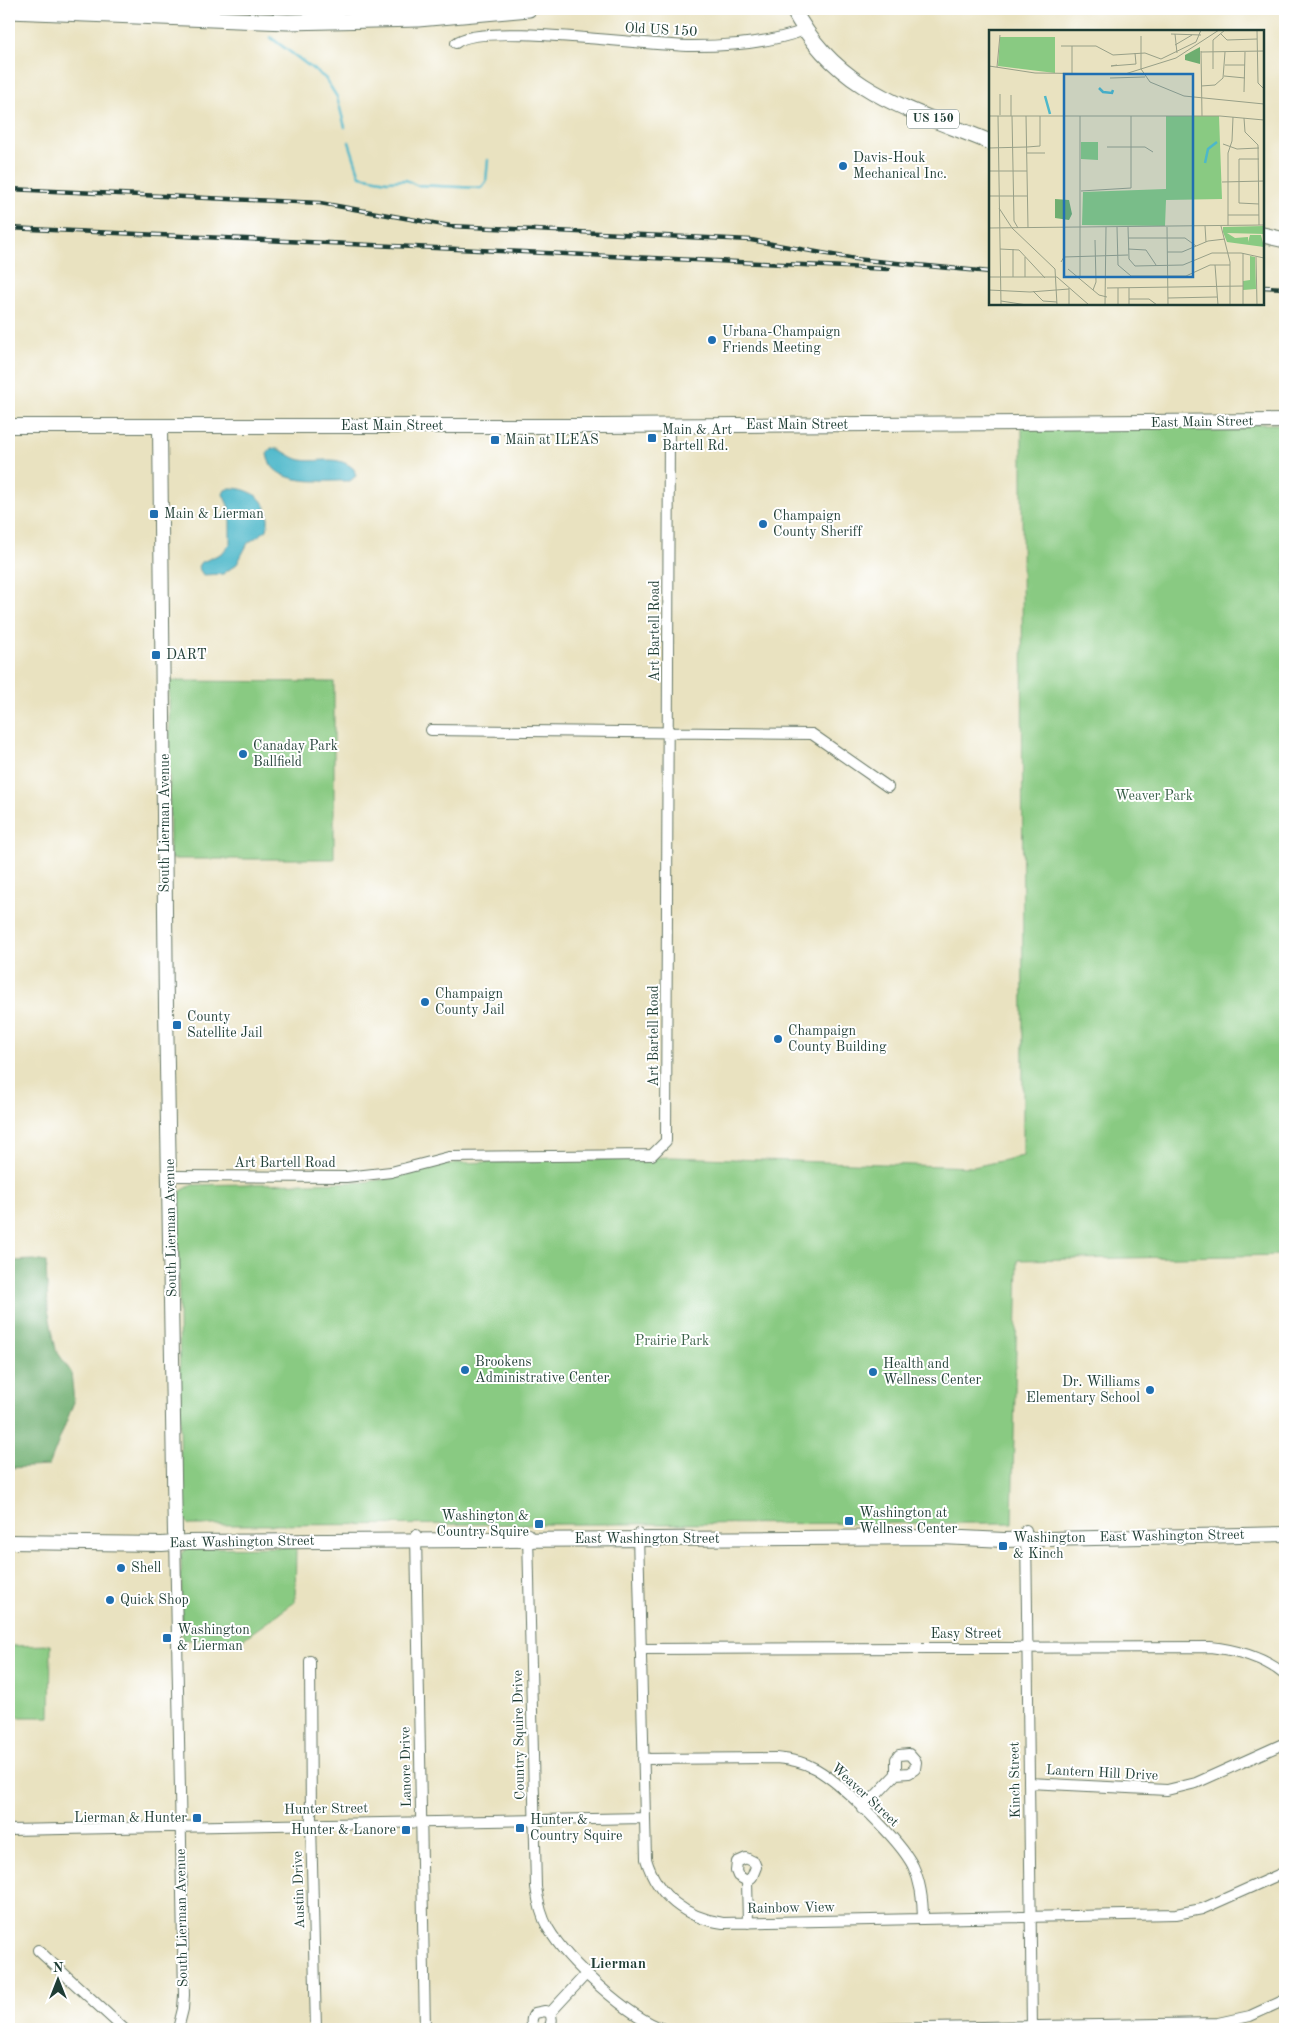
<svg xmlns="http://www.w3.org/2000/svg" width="1294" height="2038" font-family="'Old Standard TT',serif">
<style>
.green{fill:#89ca82;stroke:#54845b}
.forest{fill:#6eae70;stroke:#467652}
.water{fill:#4db8ca;stroke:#367a7f}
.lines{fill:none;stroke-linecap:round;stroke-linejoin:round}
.stream{stroke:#4db8ca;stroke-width:2.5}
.street-casing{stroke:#667765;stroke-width:12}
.secondary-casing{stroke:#667765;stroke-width:16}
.primary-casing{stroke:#667765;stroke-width:17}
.street{stroke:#fff;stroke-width:10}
.secondary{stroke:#fff;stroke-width:14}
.primary{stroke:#fff;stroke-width:15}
.rail-casing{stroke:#1f3d34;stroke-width:4.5}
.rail{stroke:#fff;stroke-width:2.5;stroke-dasharray:8;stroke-linecap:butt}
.poi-dot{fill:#1f6fb2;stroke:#fff;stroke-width:2}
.labels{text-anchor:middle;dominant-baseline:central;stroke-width:4;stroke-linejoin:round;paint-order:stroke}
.shield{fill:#fff;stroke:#627771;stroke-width:1}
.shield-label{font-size:12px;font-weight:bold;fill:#1f3d34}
.street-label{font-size:14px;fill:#1f3d34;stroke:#fff}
.poi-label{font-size:14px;fill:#1f3d34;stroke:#fff;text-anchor:start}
.park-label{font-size:14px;fill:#3a6048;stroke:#fff}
.neighbourhood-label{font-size:15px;font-weight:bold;fill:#1f3d34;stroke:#fff}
.inset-river{fill:none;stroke:#4db8ca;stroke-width:2.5}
.inset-road{fill:none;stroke:#98a088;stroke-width:1}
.view{fill:#1f6fb2;fill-opacity:0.15;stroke:#1f6fb2;stroke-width:2.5}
.inset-edge{fill:none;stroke:#1f3d34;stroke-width:2.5}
</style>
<rect width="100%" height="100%" fill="#fff"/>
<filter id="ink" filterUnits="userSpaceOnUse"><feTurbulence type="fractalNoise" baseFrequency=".02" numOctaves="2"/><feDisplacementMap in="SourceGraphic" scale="10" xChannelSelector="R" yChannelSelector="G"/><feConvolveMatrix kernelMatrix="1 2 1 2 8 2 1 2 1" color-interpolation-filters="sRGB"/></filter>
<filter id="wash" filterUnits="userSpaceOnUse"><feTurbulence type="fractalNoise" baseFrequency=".0096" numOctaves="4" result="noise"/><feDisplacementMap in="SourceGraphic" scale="20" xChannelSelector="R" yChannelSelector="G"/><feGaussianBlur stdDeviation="1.12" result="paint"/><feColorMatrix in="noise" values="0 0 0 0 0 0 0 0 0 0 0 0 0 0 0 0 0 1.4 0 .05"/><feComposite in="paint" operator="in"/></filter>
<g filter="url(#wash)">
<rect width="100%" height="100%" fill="#e9e2c0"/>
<path class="green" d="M 1285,424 L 1285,1255 L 1018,1260 L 1012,1523 L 189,1525 L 181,1517 L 178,1200 L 181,1191 L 192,1185 L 363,1182 L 394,1178 L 427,1167 L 456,1163 L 672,1157 L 973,1167 L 1023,1156 L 1022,425 Z
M 169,681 L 334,682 L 334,859 L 170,859 Z
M 296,1547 L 295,1602 L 243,1639 L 182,1640 L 181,1555 L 187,1548 Z
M 51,1645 L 50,1717 L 10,1717 L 10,1646 Z"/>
<path class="forest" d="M 34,1260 L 46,1262 L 48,1309 L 56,1350 L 71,1372 L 74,1402 L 49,1466 L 9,1468 L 9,1261 Z"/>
<path class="water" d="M 271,448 C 283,448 290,458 301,460 C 321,463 337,454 354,469 L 356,476 L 350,481 C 325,480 272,488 267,454 Z
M 230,488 C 255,488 273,504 267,530 L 248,543 L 237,564 L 223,574 L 203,575 L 198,567 L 200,563 L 222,553 L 230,544 L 230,510 L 223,494 L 225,490 Z"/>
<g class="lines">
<path class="stream" d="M 270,37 L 325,78 L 337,97 L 345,127
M 349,142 L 360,176 L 387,181 L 406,180 L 416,185 L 481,188 L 486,182 L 488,160"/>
</g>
</g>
<g filter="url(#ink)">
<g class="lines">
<defs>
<path id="street" d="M 456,43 C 479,21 653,47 693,46 C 732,46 770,43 805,30
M 431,730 L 812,734 L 888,787
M 170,1176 L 346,1177 L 391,1172 L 449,1157 L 652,1155 L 666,1141 L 669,426
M 1026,1530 L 1032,2029
M 528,1534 L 536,1887 C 538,1902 541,1916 548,1928 C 567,1961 628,2017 664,2029
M 638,1534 L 646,1859 C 657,1896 686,1918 723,1923 L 1176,1914 L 1202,1909 L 1285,1872
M 416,1535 L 425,2029
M 175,1536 L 184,1995 L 183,2009 L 178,2029
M 640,1649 L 1210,1647 C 1237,1650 1264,1657 1285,1675
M 310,1661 L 311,1823 L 316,2029
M 909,1754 L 916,1762 L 915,1769 L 909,1773 L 896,1774 L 896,1759 L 899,1755 Z
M 643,1759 L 776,1758 C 790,1759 804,1762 816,1769 C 842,1784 900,1840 913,1866 C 921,1883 923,1901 923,1919
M 1029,1783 L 1167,1790 L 1196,1783 L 1285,1743
M 863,1809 L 896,1774
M 9,1830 L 644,1818
M 746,1858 L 754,1862 L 756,1867 L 752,1877 L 747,1881 L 738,1876 L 736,1871 L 737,1862 Z
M 747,1881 L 748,1923
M 38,1950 L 124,2029
M 550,2013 L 587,1973
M 535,2029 C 530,2024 531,2018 535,2013 L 545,2011 L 550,2013 C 553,2019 552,2024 548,2029
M 872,2029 L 1218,2023 L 1250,2016 L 1285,2000"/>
<path id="secondary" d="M 9,426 L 601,426 L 1285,421
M 160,426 L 166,1008 L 175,1534
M 9,1542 L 162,1544 L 187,1542 L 942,1537 L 1004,1540 L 1285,1534"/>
<path id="primary" d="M 793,9 C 836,92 910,109 990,142
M 9,11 L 288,22 L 418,19 L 529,9
M 1263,235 L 1285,240"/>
</defs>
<use href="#street" class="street-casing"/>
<use href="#secondary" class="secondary-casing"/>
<use href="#primary" class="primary-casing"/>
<use href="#street" class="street"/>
<use href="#secondary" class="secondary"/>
<use href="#primary" class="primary"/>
<defs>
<path id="rail" d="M 9,189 L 320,203 L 450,226 L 751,240 L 855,259 L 990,272
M 9,228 L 888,269
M 1263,287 L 1285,288"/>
</defs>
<use href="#rail" class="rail-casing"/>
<use href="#rail" class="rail"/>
</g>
</g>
<g class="poi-dot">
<circle cx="843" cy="166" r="5"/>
<circle cx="712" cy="340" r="5"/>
<rect x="647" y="433" width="10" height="10" rx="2.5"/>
<rect x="490" y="435" width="10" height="10" rx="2.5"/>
<rect x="149" y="509" width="10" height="10" rx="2.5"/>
<circle cx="763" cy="524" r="5"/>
<rect x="151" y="650" width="10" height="10" rx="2.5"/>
<circle cx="243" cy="754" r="5"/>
<circle cx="425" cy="1002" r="5"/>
<rect x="172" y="1020" width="10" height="10" rx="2.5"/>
<circle cx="778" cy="1039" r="5"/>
<circle cx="465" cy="1370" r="5"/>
<circle cx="873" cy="1372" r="5"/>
<circle cx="1150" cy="1390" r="5"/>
<rect x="844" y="1516" width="10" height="10" rx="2.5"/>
<rect x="534" y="1519" width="10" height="10" rx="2.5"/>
<rect x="998" y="1541" width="10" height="10" rx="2.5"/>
<circle cx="121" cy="1568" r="5"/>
<circle cx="110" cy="1600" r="5"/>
<rect x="162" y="1633" width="10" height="10" rx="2.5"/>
<rect x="192" y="1813" width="10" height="10" rx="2.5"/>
<rect x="515" y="1823" width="10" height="10" rx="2.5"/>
<rect x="401" y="1825" width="10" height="10" rx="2.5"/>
</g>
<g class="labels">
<rect class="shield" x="907" y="109.5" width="52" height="19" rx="4"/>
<g class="shield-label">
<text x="933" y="119">US 150</text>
</g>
<g class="street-label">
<text transform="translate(661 30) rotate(3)">Old US 150</text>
<text transform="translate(1202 422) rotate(-1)">East Main Street</text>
<text x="797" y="425">East Main Street</text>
<text x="392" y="426">East Main Street</text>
<text transform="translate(655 631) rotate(-90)">Art Bartell Road</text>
<text transform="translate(165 823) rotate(-90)">South Lierman Avenue</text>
<text transform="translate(654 1036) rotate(-90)">Art Bartell Road</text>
<text x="285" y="1163">Art Bartell Road</text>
<text transform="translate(171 1228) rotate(-91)">South Lierman Avenue</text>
<text transform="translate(1172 1536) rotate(-1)">East Washington Street</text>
<text x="647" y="1539">East Washington Street</text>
<text transform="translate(242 1542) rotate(-1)">East Washington Street</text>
<text x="966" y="1634">Easy Street</text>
<text transform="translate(519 1735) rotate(-91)">Country Squire Drive</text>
<text transform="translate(406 1767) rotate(-91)">Lanore Drive</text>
<text transform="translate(1102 1773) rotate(3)">Lantern Hill Drive</text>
<text transform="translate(1015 1780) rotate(-91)">Kinch Street</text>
<text transform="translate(865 1795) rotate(43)">Weaver Street</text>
<text transform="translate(326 1809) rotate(-1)">Hunter Street</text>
<text transform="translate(299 1890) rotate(-92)">Austin Drive</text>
<text transform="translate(791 1908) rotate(-1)">Rainbow View</text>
<text transform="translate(182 1918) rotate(-91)">South Lierman Avenue</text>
</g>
<g class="poi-label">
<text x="853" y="158">Davis-Houk<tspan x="853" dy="16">Mechanical Inc.</tspan></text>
<text x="722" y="332">Urbana-Champaign<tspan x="722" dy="16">Friends Meeting</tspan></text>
<text x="662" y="430">Main &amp; Art<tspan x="662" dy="16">Bartell Rd.</tspan></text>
<text x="505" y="440">Main at ILEAS</text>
<text x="164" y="514">Main &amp; Lierman</text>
<text x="773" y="516">Champaign<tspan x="773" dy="16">County Sheriff</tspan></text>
<text x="166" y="655">DART</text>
<text x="253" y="746">Canaday Park<tspan x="253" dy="16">Ballfield</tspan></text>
<text x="435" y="994">Champaign<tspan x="435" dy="16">County Jail</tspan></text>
<text x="187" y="1017">County<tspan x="187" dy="16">Satellite Jail</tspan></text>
<text x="788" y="1031">Champaign<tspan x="788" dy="16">County Building</tspan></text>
<text x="475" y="1362">Brookens<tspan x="475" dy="16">Administrative Center</tspan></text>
<text x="883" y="1364">Health and<tspan x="883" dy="16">Wellness Center</tspan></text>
<text x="1140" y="1382" text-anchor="end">Dr. Williams<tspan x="1140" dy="16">Elementary School</tspan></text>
<text x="859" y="1513">Washington at<tspan x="859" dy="16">Wellness Center</tspan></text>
<text x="529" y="1516" text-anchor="end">Washington &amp;<tspan x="529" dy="16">Country Squire</tspan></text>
<text x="1013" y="1538">Washington<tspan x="1013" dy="16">&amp; Kinch</tspan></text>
<text x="131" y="1568">Shell</text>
<text x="120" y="1600">Quick Shop</text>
<text x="177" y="1630">Washington<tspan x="177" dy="16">&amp; Lierman</tspan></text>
<text x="187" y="1818" text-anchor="end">Lierman &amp; Hunter</text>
<text x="530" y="1820">Hunter &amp;<tspan x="530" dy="16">Country Squire</tspan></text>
<text x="396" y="1830" text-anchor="end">Hunter &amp; Lanore</text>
</g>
<g class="park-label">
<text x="1154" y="796">Weaver Park</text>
<text x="672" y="1341">Prairie Park</text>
</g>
<g class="neighbourhood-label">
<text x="618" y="1964">Lierman</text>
</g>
</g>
<g transform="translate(989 30)">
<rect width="275" height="275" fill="#e9e2c0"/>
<path d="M 11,7 L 66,7 L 66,43 L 9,36 ZM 177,86 L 230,86 L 233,169 L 177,170 L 176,196 L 93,195 L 94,162 L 177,159 ZM 92,112 L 109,112 L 109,130 L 92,129 ZM 275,196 L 275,204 L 238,203 L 246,208 L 259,207 L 259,212 L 261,205 L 272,205 L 275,217 L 238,212 L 234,202 L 234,197 ZM 261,226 L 266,227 L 267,259 L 254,260 L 254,251 L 261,250 Z" fill="#89ca82"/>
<path d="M 211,17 L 211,34 L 196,30 L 196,25 ZM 66,169 L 80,170 L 83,184 L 80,190 L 66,188 Z" fill="#6eae70"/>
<path class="inset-river" d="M 110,58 L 114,62 L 123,63 L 124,60M 56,66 L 61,84M 216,133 L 219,119 L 228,112"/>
<path class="inset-road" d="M 268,0 L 269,53 L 275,59M 182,4 L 212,5M 186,4 L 188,23M 232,4 L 238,10 L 268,9M 152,6 L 152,39M 186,15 L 203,5M 72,16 L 107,16 L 124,25 L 156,23 L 172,29 L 207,12 L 212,0M 83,16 L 83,45M 212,21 L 213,86M 212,22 L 275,21M 128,35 L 122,36 L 147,34 L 146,23M 236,35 L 256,35M 0,36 L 46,43 L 136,44 L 187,28 L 230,0M 8,37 L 11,5M 152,39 L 161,52 L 195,66 L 275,74M 224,39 L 224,10 L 236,0M 235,46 L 256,48M 121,48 L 156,47M 212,56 L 226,55 L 234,48 L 236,22M 255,62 L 256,22M 22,65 L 22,86M 11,85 L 11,64M 0,86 L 231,86 L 275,90M 9,86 L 12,275M 23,86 L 25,191 L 29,198M 37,86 L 39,198M 91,86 L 91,248M 255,88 L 256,102 L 269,115 L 270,195M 234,114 L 248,119 L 270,118M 38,117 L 51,116 L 51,86M 118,117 L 156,117 L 164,122M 0,118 L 38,117M 38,123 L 56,123M 270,129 L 250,129 L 250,173 L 270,174M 0,141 L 38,141M 233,152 L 275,151M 92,161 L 142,158 L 142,86M 0,166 L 38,166M 10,178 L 23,198 L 66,239 L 68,275M 239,185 L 270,185M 216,196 L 217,212M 232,196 L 241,232 L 241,275M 239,196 L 239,123 L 243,111 L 244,87M 128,197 L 129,235 L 142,246 L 197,246 L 221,235 L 241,235M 139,197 L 140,229 L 146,236 L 194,235 L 223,223 L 252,223 L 275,228M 178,197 L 179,275M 0,198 L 275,195M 139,208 L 196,208 L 207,216M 0,217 L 0,235M 11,219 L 30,220 L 56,248M 139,219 L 157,220 L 167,235M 178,222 L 193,222 L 219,211 L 236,209M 254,223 L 254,275M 267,227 L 268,275M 72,232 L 75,227 L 139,225M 226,235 L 229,275M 79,239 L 110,265 L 118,267M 0,247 L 68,247 L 100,275M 24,247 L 24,219M 36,247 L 36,227M 80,258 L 80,275M 118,258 L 254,256M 129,258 L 129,275M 140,258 L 140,275M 0,260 L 41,262 L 80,259M 104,260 L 107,252 L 106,210M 44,261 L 54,271 L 68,272M 179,268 L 228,267M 140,269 L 160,269 L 168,275M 12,271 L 38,275M 116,275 L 117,197"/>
<path class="view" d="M 75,44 L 204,44 L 204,247 L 75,247 Z"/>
<rect width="275" height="275" class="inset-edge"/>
</g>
<rect width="1294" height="2038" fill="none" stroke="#fff" stroke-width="30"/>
<g transform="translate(58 1980)" stroke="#ffffff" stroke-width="4" paint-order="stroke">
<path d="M0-4L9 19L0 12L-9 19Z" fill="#1f3d34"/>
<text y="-8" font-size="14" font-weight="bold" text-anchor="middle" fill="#1f3d34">N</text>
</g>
</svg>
